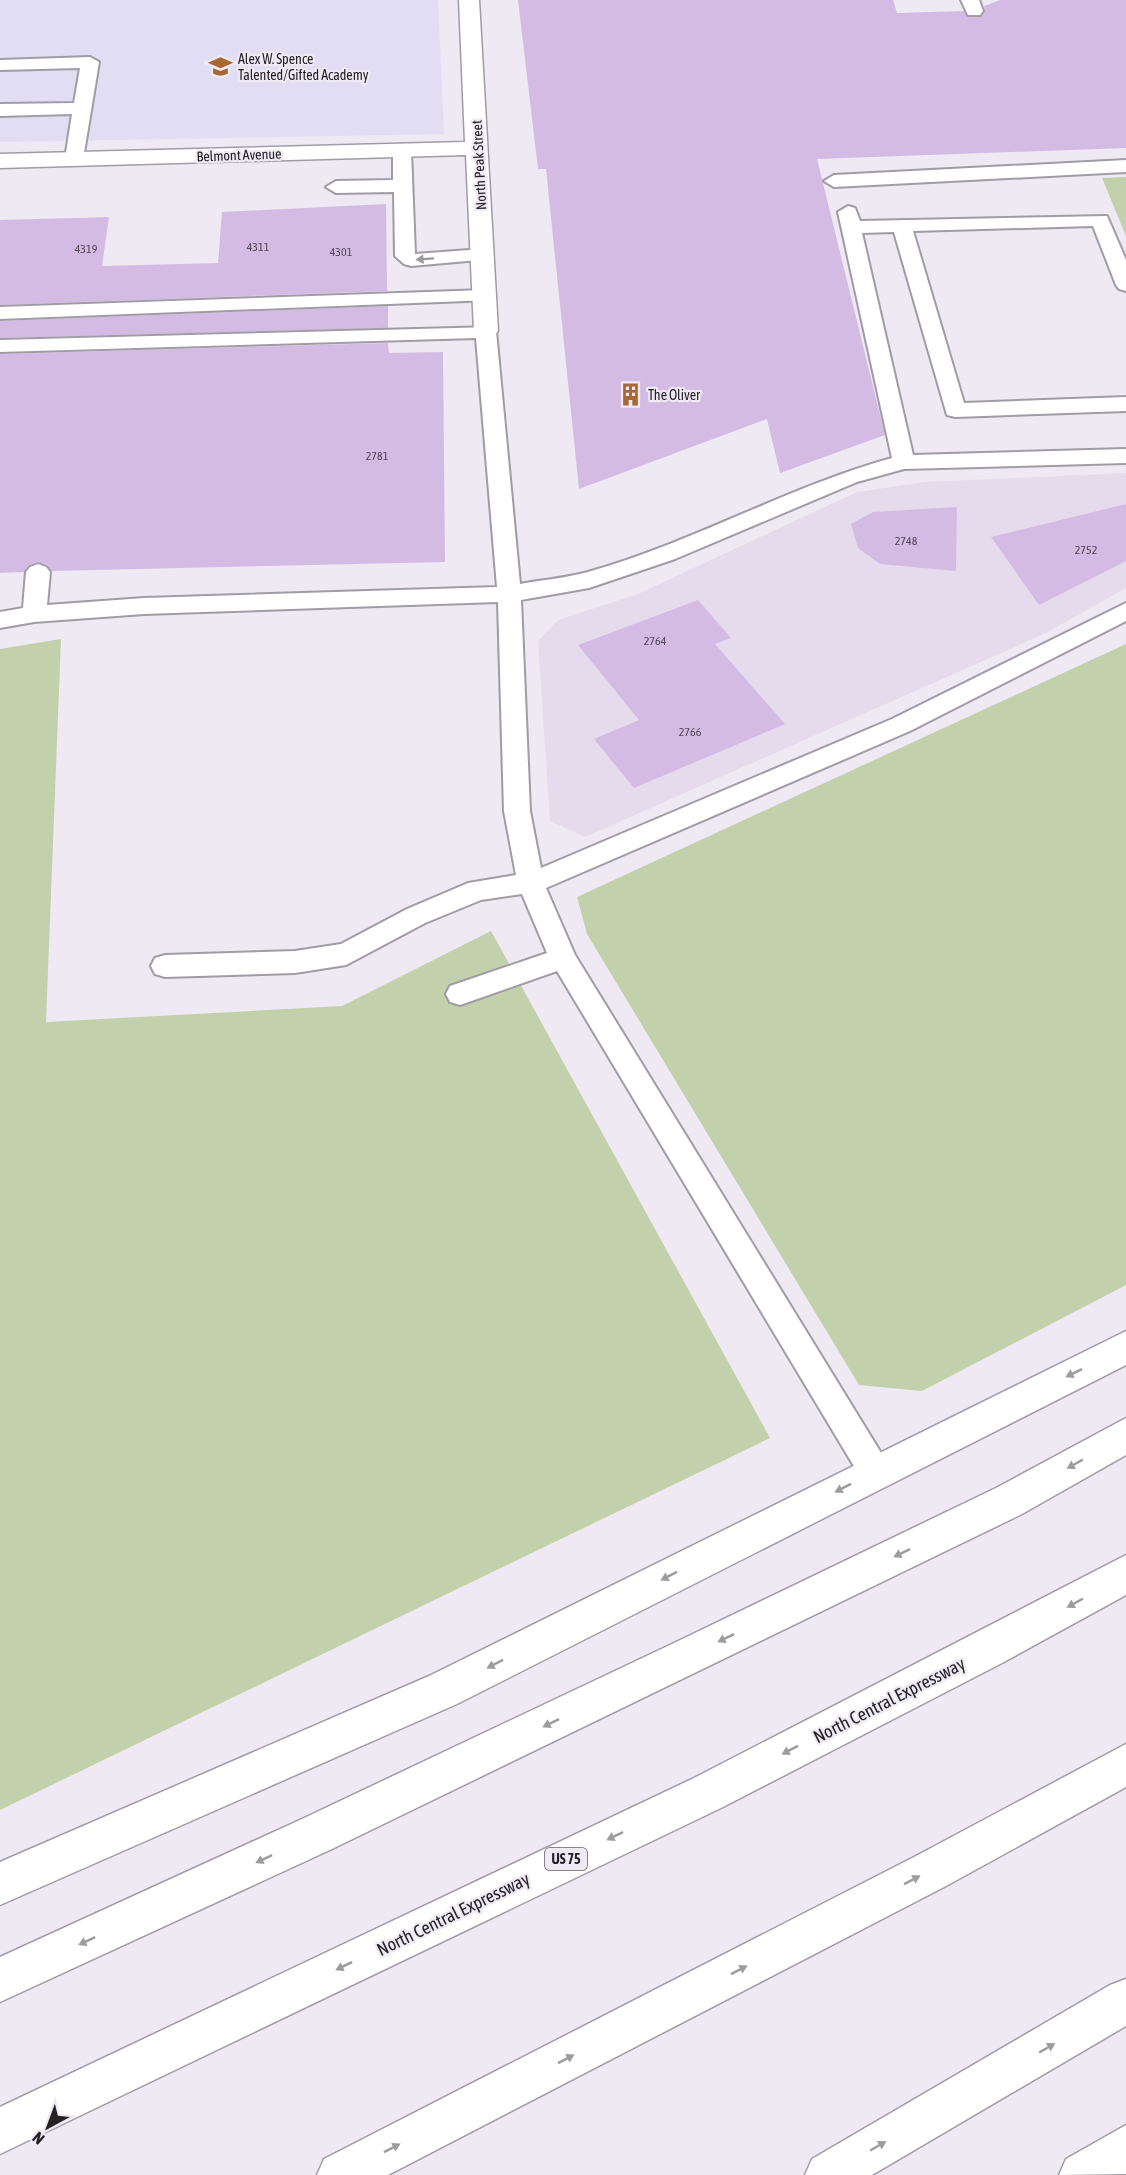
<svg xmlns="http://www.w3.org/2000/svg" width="1126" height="2175" font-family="'Asap Condensed',sans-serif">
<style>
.built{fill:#e6dbec}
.education{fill:#e1def4}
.green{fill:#c2d1ac}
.building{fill:#d4bbe4}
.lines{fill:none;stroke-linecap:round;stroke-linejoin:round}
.lane-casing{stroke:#a19ba5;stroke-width:4}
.street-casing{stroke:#a19ba5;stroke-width:3}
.secondary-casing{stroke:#a19ba5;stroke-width:3}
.highway-casing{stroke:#a19ba5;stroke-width:3}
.lane{fill:#fff;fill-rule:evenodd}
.street{fill:#fff;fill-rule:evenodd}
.secondary{fill:#fff;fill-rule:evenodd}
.highway{fill:#fff;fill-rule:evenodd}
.oneway{fill:#9c9b9d}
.labels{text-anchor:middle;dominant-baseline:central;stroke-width:4.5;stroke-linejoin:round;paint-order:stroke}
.number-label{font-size:12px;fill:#504855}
.far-poi-label{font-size:14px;fill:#242125;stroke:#efe9f3;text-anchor:start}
.far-street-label{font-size:14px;fill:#242125;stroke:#efe9f3}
.shield{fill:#efe9f3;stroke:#615d63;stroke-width:1.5}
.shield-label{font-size:14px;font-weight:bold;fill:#242125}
.near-street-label{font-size:18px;fill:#242125;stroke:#efe9f3}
</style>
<rect width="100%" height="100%" fill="#efe9f3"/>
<path class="built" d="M 1126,473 L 1126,588 L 1046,633 L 585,837 L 550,821 L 538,641 L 558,620 L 638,594 L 857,492 L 925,482 Z"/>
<path class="education" d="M 0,0 L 438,0 L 444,134 L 0,142 Z"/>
<path class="green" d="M 1126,177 L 1126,236 L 1102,178 Z
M 61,639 L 46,1022 L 342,1006 L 491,931 L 770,1438 L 0,1810 L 0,649 Z
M 1126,644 L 1126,1285 L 922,1391 L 859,1385 L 587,934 L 577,897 Z"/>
<path class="building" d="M 518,0 L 893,0 L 897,13 L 964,11 L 968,17 L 982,16 L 985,12 L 984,6 L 1000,0 L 1126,0 L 1126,148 L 817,159 L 885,435 L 780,473 L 767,419 L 579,489 L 546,169 L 538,169 Z
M 386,204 L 387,291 L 0,305 L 0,220 L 109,217 L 102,266 L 218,263 L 222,212 Z
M 388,306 L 388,328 L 0,338 L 0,321 Z
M 388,343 L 389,353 L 443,352 L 445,562 L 52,571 L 47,565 L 37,562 L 28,566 L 24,572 L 0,573 L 0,354 Z
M 1126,504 L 1126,561 L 1039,605 L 991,537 Z
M 957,507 L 956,571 L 880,564 L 858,548 L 851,524 L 873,512 Z
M 698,600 L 731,638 L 715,644 L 785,724 L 634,788 L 594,739 L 639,720 L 578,645 Z"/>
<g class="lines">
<defs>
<path id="lane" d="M 961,0 L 979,0 L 983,11 L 980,15 L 968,15 Z
M 90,57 L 99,62 L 83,159 L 74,165 L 65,159 L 72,114 L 0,116 L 0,104 L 74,103 L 80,68 L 0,70 L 0,60 Z
M 402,144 L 411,150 L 415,254 L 483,249 L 490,251 L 493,255 L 490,259 L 411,266 L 404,264 L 395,256 L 394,192 L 336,193 L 326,187 L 336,181 L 393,180 L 393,150 Z
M 1126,160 L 1126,172 L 834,187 L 824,181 L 834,175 Z
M 848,206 L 855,208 L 860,221 L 1107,216 L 1126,260 L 1126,291 L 1119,289 L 1116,285 L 1093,226 L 913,231 L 964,403 L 1126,397 L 1126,411 L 955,417 L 947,415 L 894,232 L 862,233 L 913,455 L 1126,449 L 1126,463 L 904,469 L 857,482 L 675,559 L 589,588 L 521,600 L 530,811 L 541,868 L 892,719 L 1126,603 L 1126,621 L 910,731 L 546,888 L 575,955 L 886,1461 L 891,1472 L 886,1483 L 875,1487 L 864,1483 L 557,971 L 460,1005 L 450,1002 L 446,994 L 450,986 L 547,953 L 522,894 L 481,900 L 425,923 L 346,965 L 295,973 L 165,977 L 155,974 L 151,966 L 155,958 L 165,955 L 295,951 L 341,944 L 407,909 L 468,883 L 516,875 L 504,811 L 498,602 L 144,614 L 34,622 L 0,628 L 0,612 L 23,608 L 26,572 L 30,567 L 38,564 L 46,567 L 50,572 L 47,605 L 144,598 L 497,587 L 476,338 L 0,352 L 0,340 L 493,327 L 496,331 L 520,584 C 542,580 566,578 588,572 C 692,543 787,487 892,458 L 838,212 Z
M 485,290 L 492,292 L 495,296 L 492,300 L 0,319 L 0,307 Z"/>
<path id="street" d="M 459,0 L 479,0 L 498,331 L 494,336 L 486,338 L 478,336 L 474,331 L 466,155 L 0,168 L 0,154 L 465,142 Z"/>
<path id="secondary" d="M 1126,1331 L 1126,1365 L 457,1704 L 0,1905 L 0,1862 L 429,1676 Z
M 1126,2125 L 1126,2174 L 1059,2175 L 1066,2159 Z"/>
<path id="highway" d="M 1126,1418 L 1126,1455 L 1022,1514 L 332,1849 L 0,2002 L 0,1957 L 302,1819 L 674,1643 L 996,1488 Z
M 1126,1555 L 1126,1595 L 1002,1663 L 723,1807 L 0,2154 L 0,2107 L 694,1778 Z
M 1126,1744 L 1126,1787 L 946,1886 L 388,2175 L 317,2175 L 324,2159 L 916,1856 Z
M 1126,1979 L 1126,2026 L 872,2175 L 805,2175 L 812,2159 L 1110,1985 Z"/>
</defs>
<use href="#lane" class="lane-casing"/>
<use href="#street" class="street-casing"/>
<use href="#secondary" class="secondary-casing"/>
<use href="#highway" class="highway-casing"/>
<use href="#lane" class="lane"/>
<use href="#street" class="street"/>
<use href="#secondary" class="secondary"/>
<use href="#highway" class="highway"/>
</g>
<defs><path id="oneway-solid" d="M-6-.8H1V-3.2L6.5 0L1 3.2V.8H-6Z" transform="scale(1.5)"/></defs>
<g class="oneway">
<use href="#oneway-solid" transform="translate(425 259) rotate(176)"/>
<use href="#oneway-solid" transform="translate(1074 1373) rotate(154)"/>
<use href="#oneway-solid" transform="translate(1075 1464) rotate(151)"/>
<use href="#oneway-solid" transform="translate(843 1488) rotate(153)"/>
<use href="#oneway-solid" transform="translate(902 1553) rotate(154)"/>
<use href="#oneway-solid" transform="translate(669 1576) rotate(153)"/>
<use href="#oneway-solid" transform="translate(1075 1603) rotate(151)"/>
<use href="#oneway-solid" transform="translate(726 1638) rotate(154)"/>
<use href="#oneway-solid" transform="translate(495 1664) rotate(153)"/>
<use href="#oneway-solid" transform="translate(551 1723) rotate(154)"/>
<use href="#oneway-solid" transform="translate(790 1750) rotate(153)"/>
<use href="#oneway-solid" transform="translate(615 1836) rotate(154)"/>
<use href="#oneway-solid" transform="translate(264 1859) rotate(155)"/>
<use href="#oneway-solid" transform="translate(912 1880) rotate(-27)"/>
<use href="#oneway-solid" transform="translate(87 1941) rotate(155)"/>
<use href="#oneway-solid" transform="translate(344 1966) rotate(154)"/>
<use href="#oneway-solid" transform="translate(739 1970) rotate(-27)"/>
<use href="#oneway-solid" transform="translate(1047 2048) rotate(-30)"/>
<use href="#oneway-solid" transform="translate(566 2059) rotate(-27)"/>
<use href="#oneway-solid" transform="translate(878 2146) rotate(-30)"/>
<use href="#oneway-solid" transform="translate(392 2148) rotate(-27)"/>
</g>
<defs>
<symbol id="school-bare" viewBox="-9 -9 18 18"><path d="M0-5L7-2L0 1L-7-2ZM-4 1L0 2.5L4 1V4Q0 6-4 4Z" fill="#a96833" stroke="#efe9f3" stroke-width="2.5" paint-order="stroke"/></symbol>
<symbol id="building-bare" viewBox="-9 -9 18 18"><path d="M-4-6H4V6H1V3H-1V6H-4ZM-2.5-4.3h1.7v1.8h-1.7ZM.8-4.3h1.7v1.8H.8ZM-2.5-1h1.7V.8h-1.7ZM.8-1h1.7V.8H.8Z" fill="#a96833" stroke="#efe9f3" stroke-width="2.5" paint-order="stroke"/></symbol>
</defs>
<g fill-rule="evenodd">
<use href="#school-bare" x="204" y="50" width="33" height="33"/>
<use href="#building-bare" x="614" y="378" width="33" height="33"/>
</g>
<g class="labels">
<g class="number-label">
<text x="258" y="247">4311</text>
<text x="86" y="249">4319</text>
<text x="341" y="252">4301</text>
<text x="377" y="456">2781</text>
<text x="906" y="541">2748</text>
<text x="1086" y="550">2752</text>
<text x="655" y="641">2764</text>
<text x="690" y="732">2766</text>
</g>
<g class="far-poi-label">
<text x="238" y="59">Alex W. Spence<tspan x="238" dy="16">Talented/Gifted Academy</tspan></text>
<text x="648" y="395">The Oliver</text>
</g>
<g class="far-street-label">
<text transform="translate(239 155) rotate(-2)">Belmont Avenue</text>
<text transform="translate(479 165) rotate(-93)">North Peak Street</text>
</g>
<rect class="shield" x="545" y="1848" width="42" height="22" rx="4.5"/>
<g class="shield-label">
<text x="566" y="1859">US 75</text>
</g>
<g class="near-street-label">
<text transform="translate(889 1700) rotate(-27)">North Central Expressway</text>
<text transform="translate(453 1914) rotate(-26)">North Central Expressway</text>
</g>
</g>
<g transform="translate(48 2127) rotate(221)" stroke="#efe9f3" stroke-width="4.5" paint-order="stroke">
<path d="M0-4.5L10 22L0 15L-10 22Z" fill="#242125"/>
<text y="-9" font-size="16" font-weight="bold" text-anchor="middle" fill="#242125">N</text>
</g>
</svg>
